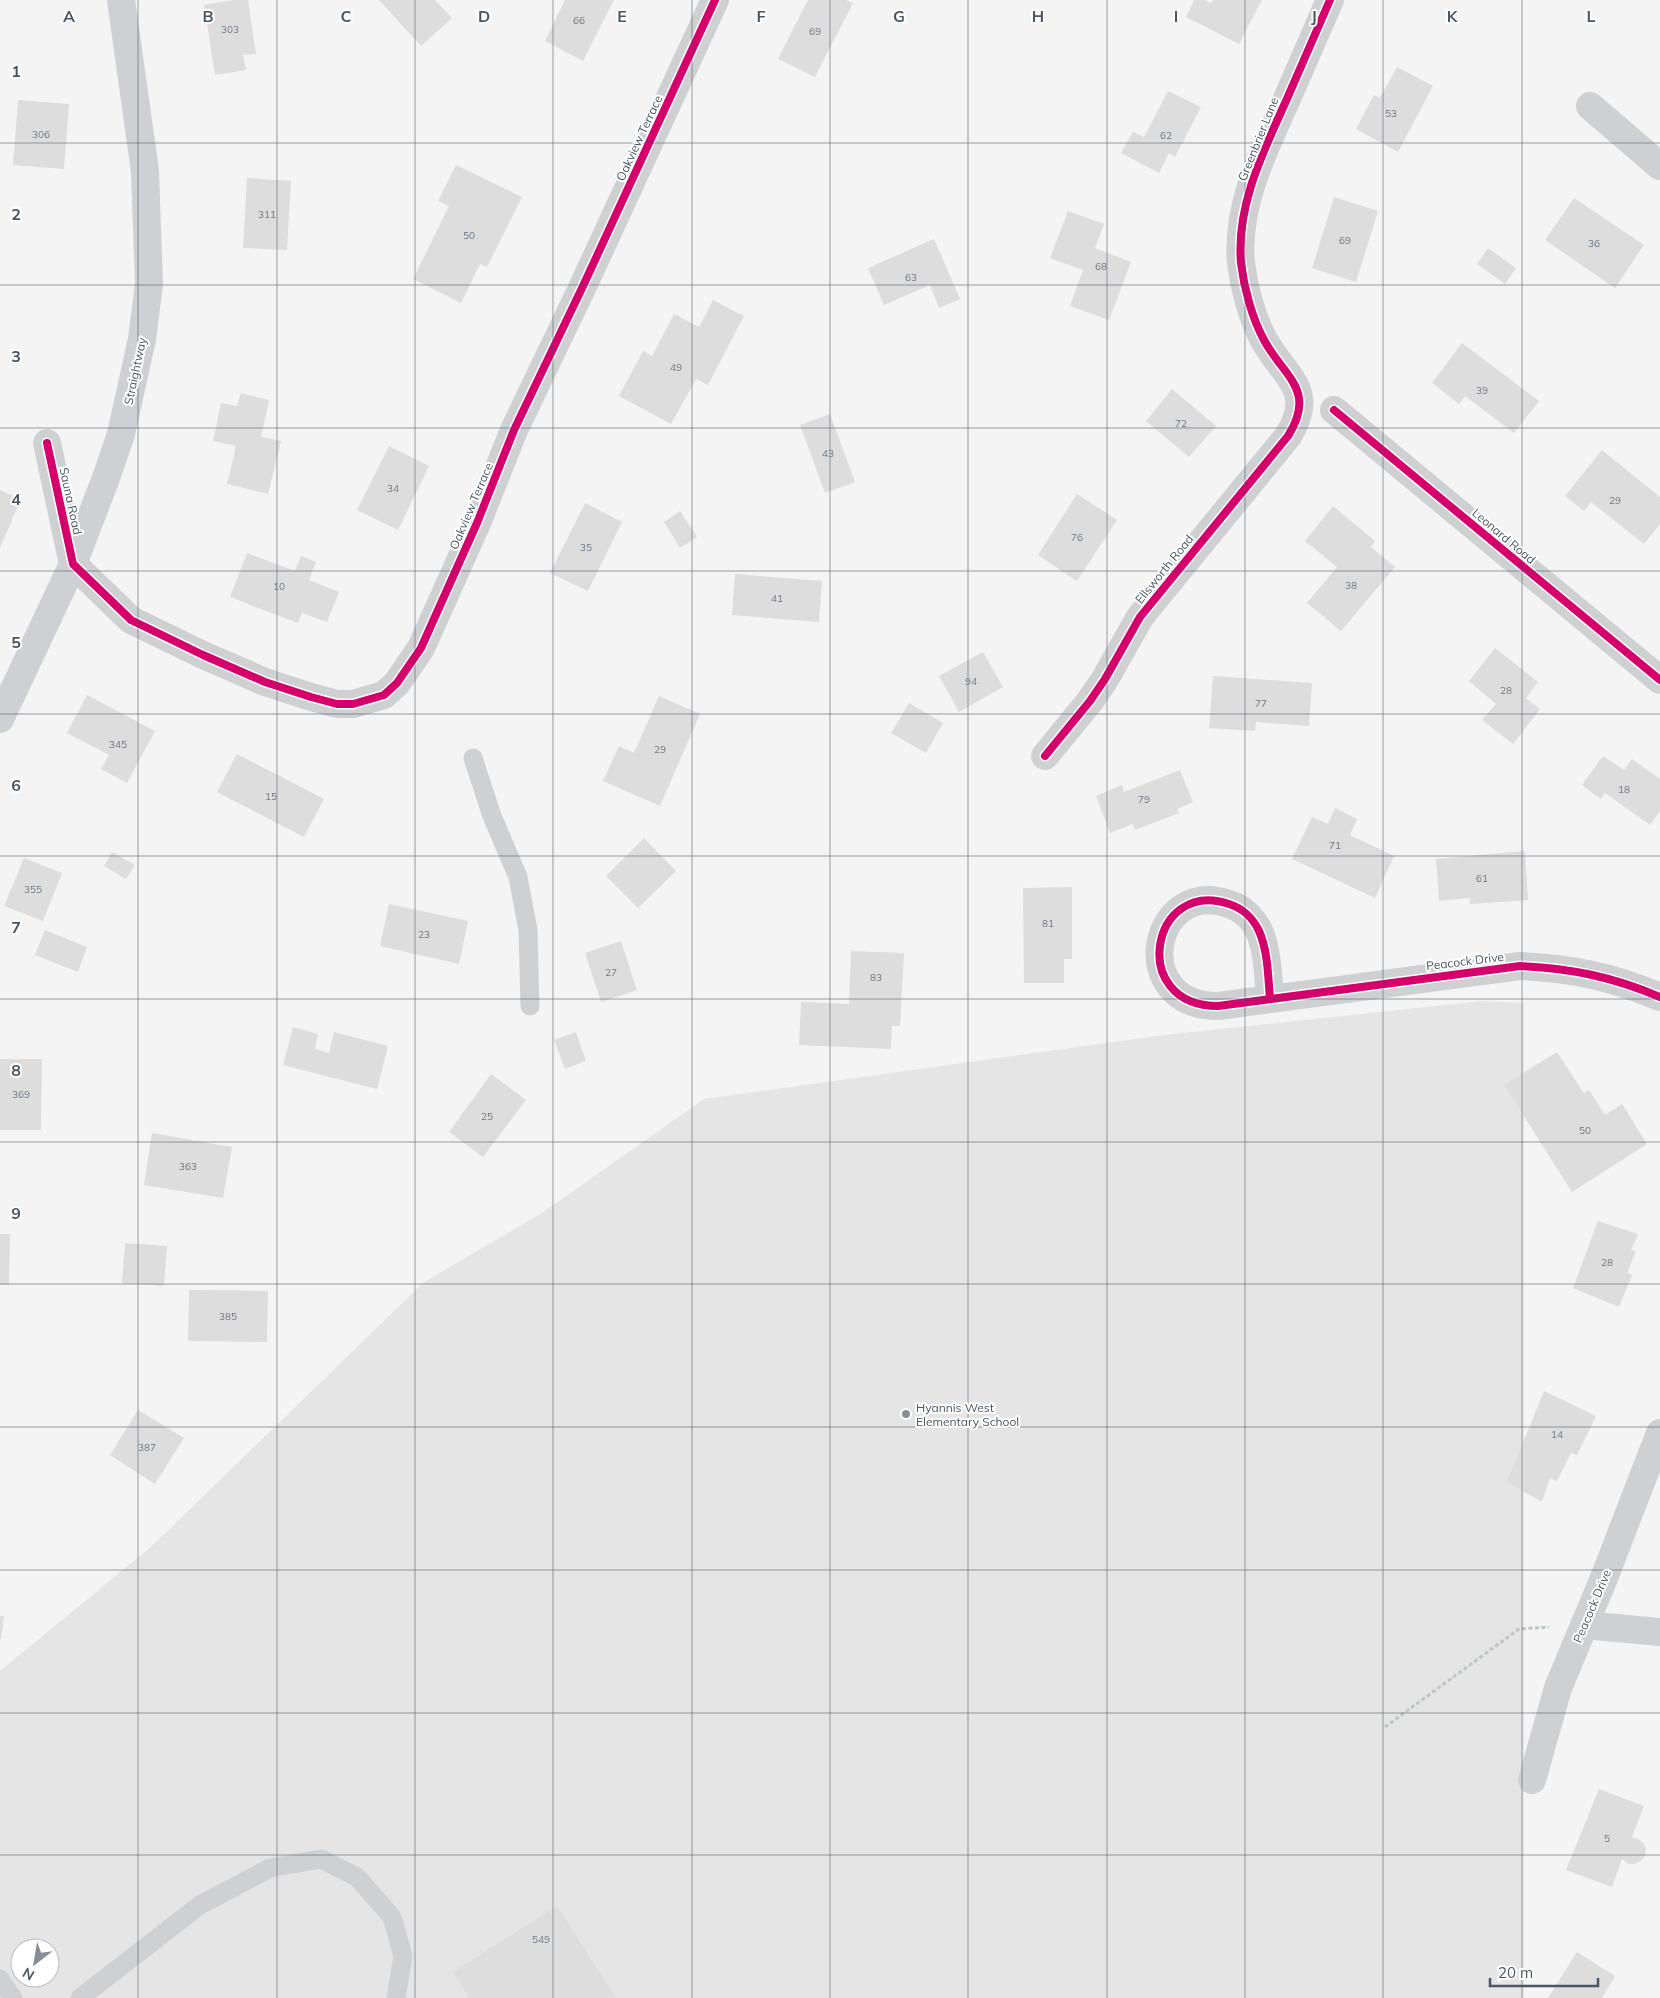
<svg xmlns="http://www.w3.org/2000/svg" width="1660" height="1998" font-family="Mulish,sans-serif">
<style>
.education{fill:#e6e5e6;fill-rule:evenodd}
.building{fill:#ddddde}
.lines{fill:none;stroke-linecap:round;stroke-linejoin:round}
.path{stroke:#bcc7c4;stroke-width:3;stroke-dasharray:4 2.5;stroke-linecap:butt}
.lane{stroke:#ced0d2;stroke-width:19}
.street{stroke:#ced0d2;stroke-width:28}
.secondary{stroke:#ced0d4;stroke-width:28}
.cycleway-casing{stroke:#fff;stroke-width:11}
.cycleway{stroke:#d6006c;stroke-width:8}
.grid{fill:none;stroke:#4a5661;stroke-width:1;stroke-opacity:0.55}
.poi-dot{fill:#868d94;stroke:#fff;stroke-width:2}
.labels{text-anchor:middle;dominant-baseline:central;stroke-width:4;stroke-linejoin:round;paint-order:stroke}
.number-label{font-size:10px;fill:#707881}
.street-label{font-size:12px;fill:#4a5661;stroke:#fff}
.poi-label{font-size:12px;fill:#4a5661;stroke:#fff;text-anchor:start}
.grid-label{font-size:16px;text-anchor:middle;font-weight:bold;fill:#4a5661;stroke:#fff;stroke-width:4;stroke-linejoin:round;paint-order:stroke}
</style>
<rect width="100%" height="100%" fill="#f4f4f4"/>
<path class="education" d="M 1482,1001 L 1524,1003 L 1524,1998 L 0,1998 L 0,1671 L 152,1546 L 424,1282 L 542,1213 L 704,1099 L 1164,1035 ZM 20,1948 L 50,1948 L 50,1978 L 20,1978 Z"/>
<path class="building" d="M 233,0 L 248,0 L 256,54 L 243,55 L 246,70 L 215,75 L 204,5 Z
M 379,0 L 435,0 L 452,18 L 421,46 Z
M 565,0 L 614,0 L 583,61 L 545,41 Z
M 808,0 L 846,0 L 853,3 L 815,77 L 778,59 Z
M 1194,0 L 1205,0 L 1211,3 L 1213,0 L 1262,0 L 1239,44 L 1186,17 Z
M 1397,67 L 1433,86 L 1398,152 L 1356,129 L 1374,95 L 1380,98 Z
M 1168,91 L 1201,107 L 1175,157 L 1169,153 L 1159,173 L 1121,153 L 1133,132 L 1144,137 Z
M 18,100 L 69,104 L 64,169 L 13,165 Z
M 456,165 L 522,197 L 487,267 L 480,264 L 461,303 L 413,279 L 449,206 L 438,201 Z
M 247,178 L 291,181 L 287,250 L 243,248 Z
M 1334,197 L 1378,211 L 1356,282 L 1312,268 Z
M 1574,198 L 1644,245 L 1615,288 L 1545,240 Z
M 1068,211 L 1104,224 L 1095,248 L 1131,262 L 1109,320 L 1070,306 L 1083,270 L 1050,258 Z
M 934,239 L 960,299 L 939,308 L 930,285 L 884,305 L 868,268 Z
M 1488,248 L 1516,268 L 1505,284 L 1477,264 Z
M 713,300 L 744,316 L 708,385 L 696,379 L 671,424 L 619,396 L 643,351 L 652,356 L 674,314 L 699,327 Z
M 1462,343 L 1539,401 L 1514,433 L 1465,396 L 1459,404 L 1432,383 Z
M 1172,389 L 1216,426 L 1189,457 L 1146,421 Z
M 241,393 L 269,400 L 261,437 L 281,441 L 268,494 L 227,484 L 236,446 L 213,441 L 221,403 L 237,406 Z
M 830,414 L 855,482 L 825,493 L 800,425 Z
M 389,446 L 429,466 L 398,530 L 357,510 Z
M 1602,450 L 1660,497 L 1660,524 L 1644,544 L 1591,502 L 1584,511 L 1565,496 Z
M 0,490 L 21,499 L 0,548 Z
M 1077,494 L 1117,520 L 1077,581 L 1038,555 Z
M 585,503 L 622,522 L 588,591 L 550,573 Z
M 1333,506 L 1375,541 L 1371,547 L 1395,567 L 1341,631 L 1307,603 L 1337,567 L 1305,541 Z
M 680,511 L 697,537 L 680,548 L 664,522 Z
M 247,553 L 295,571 L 301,556 L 316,562 L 309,580 L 339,592 L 327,622 L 302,613 L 298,623 L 230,597 Z
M 735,574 L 822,581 L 819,622 L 732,615 Z
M 1495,648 L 1538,682 L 1526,698 L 1540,709 L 1513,744 L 1482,720 L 1496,704 L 1469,681 Z
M 983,652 L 1003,687 L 959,712 L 939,676 Z
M 1213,676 L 1312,683 L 1309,726 L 1256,722 L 1255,731 L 1209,728 Z
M 87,695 L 155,731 L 127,783 L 101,769 L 109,755 L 67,733 Z
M 659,696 L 700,714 L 660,806 L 603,781 L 619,746 L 634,753 Z
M 909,703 L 943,723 L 926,753 L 891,733 Z
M 237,754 L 324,799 L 304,837 L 217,792 Z
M 1603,756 L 1624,770 L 1632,759 L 1660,779 L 1660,811 L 1650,825 L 1605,793 L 1601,799 L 1582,785 Z
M 1180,770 L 1193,802 L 1177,809 L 1179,813 L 1135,830 L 1133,824 L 1110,833 L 1096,796 L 1122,785 L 1124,792 Z
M 1335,808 L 1357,819 L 1350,835 L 1394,856 L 1375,898 L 1292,859 L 1312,817 L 1328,824 Z
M 644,838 L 676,871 L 638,908 L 606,876 Z
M 1525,851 L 1528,900 L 1470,904 L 1470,898 L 1439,901 L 1436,859 Z
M 112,852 L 135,865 L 126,879 L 104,866 Z
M 24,858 L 62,873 L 43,921 L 4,906 Z
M 1072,887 L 1072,959 L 1064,959 L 1064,983 L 1024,983 L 1023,888 Z
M 389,904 L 468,921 L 459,964 L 380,946 Z
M 45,930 L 87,947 L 78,972 L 35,955 Z
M 621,941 L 637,990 L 601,1002 L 585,953 Z
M 851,951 L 904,953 L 900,1026 L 892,1026 L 891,1049 L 799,1045 L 801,1002 L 849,1004 Z
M 293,1027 L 318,1034 L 315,1049 L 329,1053 L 334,1032 L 388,1046 L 377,1089 L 283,1065 Z
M 576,1032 L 586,1061 L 565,1069 L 554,1040 Z
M 1557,1052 L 1584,1093 L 1589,1090 L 1605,1115 L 1622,1104 L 1647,1144 L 1572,1192 L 1504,1085 Z
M 0,1059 L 42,1059 L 41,1130 L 0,1130 Z
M 491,1074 L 526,1100 L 483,1157 L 449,1132 Z
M 152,1133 L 232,1147 L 223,1198 L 144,1185 Z
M 1598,1221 L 1638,1234 L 1631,1250 L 1636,1251 L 1627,1273 L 1632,1275 L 1619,1307 L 1573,1288 Z
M 0,1234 L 10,1234 L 9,1285 L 0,1285 Z
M 125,1243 L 167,1246 L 164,1286 L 122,1283 Z
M 189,1290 L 268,1291 L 267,1342 L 188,1341 Z
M 1544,1391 L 1596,1416 L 1577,1455 L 1571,1453 L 1557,1481 L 1550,1478 L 1542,1502 L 1507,1482 Z
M 138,1410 L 184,1438 L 155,1484 L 110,1455 Z
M 0,1616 L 4,1616 L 1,1639 L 0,1639 Z
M 1599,1789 L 1644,1806 L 1632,1837 L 1638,1839 L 1643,1843 L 1646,1849 L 1645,1856 L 1641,1861 L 1634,1864 L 1628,1864 L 1622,1859 L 1612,1887 L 1566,1870 Z
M 557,1906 L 616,1998 L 469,1998 L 453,1972 Z
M 1577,1952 L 1615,1976 L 1602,1998 L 1548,1998 Z"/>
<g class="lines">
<path class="path" d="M 1385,1727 L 1519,1629 L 1549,1627"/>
<path class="lane" d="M 473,758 L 492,816 L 518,877 L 528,930 L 530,1006
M 0,1979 L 13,1998
M 80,1998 L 200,1905 L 270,1868 L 321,1859 L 357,1877 L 392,1917 L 403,1956 L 396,1998"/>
<path class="street" d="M 1590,106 L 1660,166
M 1334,410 L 1660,680
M 47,443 L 73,564 L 131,620 L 203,655 L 265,682 L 311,697 L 337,704 L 353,704 L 384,695 L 397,683 L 421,648 L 477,523 L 514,430 L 583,286 L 715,0
M 1045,756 L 1090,701 L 1105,679 L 1140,617 L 1288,436 C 1317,390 1284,377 1264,340 C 1252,318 1244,288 1241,263 C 1236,206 1263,152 1286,101 C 1301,67 1315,34 1330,0
M 1270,998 C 1268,977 1268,951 1259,931 C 1253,918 1242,908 1229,904 C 1151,877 1127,1006 1218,1006 L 1520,966 C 1570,968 1613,977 1660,997
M 1584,1625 L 1660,1632
M 1532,1780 L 1558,1688 L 1604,1578 L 1660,1433"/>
<path class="secondary" d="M 0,719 L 73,564 L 106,478 L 121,434 L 142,339 L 149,284 L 145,171 L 121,0"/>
<defs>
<path id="cycleway" d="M 1334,410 L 1660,680
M 47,443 L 73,564 L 131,620 L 203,655 L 265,682 L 311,697 L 337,704 L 353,704 L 384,695 L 397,683 L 421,648 L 477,523 L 514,430 L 583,286 L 715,0
M 1045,756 L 1090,701 L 1105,679 L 1140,617 L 1288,436 C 1317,390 1284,377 1264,340 C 1252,318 1244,288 1241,263 C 1236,206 1263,152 1286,101 C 1301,67 1315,34 1330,0
M 1270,998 C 1268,977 1268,951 1259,931 C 1253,918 1242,908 1229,904 C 1151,877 1127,1006 1218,1006 L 1520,966 C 1570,968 1613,977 1660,997"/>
</defs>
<use href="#cycleway" class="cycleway-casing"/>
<use href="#cycleway" class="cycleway"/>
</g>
<path class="grid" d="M 138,0 L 138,1998M 277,0 L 277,1998M 415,0 L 415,1998M 553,0 L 553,1998M 692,0 L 692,1998M 830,0 L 830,1998M 968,0 L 968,1998M 1107,0 L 1107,1998M 1245,0 L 1245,1998M 1383,0 L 1383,1998M 1522,0 L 1522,1998M 0,143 L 1660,143M 0,285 L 1660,285M 0,428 L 1660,428M 0,571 L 1660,571M 0,714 L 1660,714M 0,856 L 1660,856M 0,999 L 1660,999M 0,1142 L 1660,1142M 0,1284 L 1660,1284M 0,1427 L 1660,1427M 0,1570 L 1660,1570M 0,1713 L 1660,1713M 0,1855 L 1660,1855"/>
<circle class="poi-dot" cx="906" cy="1414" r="5"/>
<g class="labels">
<g class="number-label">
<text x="579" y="20">66</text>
<text x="230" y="29">303</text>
<text x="815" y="31">69</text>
<text x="1391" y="113">53</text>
<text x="41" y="134">306</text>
<text x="1166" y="135">62</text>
<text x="267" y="214">311</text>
<text x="469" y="235">50</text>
<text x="1345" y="240">69</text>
<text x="1594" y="243">36</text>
<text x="1101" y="266">68</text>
<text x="911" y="277">63</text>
<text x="676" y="367">49</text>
<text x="1482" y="390">39</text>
<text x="1181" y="423">72</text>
<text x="828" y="453">43</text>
<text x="393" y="488">34</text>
<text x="1615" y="500">29</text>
<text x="1077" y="537">76</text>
<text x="586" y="547">35</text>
<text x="1351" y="585">38</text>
<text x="279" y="586">10</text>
<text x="777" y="598">41</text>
<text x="971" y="681">94</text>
<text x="1506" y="690">28</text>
<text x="1261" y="703">77</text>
<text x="118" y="744">345</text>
<text x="660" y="749">29</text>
<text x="1624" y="789">18</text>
<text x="271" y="796">15</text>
<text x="1144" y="799">79</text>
<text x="1335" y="845">71</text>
<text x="1482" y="878">61</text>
<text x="33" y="889">355</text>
<text x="1048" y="923">81</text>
<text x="424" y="934">23</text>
<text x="611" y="972">27</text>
<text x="876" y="977">83</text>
<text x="21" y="1094">369</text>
<text x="487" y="1116">25</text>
<text x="1585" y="1130">50</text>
<text x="188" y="1166">363</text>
<text x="1607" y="1262">28</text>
<text x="228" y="1316">385</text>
<text x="1557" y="1434">14</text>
<text x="147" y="1447">387</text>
<text x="1607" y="1838">5</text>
<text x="541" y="1939">549</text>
</g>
<g class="street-label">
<text transform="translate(639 138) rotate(-65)">Oakview Terrace</text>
<text transform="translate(1258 139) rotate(-68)">Greenbrier Lane</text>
<text transform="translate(135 371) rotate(-78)">Straightway</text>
<text transform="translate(71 501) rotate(78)">Sauna Road</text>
<text transform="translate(471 506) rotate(-67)">Oakview Terrace</text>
<text transform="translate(1504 536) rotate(40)">Leonard Road</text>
<text transform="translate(1164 569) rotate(-51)">Ellsworth Road</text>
<text transform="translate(1465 961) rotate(-7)">Peacock Drive</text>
<text transform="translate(1592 1606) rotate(-67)">Peacock Drive</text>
</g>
<g class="poi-label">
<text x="916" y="1407">Hyannis West<tspan x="916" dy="14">Elementary School</tspan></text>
</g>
</g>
<g class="grid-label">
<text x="69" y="22">A</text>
<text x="208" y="22">B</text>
<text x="346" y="22">C</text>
<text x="484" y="22">D</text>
<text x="622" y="22">E</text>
<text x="761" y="22">F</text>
<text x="899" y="22">G</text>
<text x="1038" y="22">H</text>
<text x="1176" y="22">I</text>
<text x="1314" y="22">J</text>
<text x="1452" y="22">K</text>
<text x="1591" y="22">L</text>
<text x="16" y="77">1</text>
<text x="16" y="220">2</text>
<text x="16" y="362">3</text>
<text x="16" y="505">4</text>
<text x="16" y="648">5</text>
<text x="16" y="791">6</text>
<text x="16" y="933">7</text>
<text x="16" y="1076">8</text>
<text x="16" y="1219">9</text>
</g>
<g transform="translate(35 1963) rotate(211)"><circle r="24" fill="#ffffff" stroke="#b7bbc0"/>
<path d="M0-4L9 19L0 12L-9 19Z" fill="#868d94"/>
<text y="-8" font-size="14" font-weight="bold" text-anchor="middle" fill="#4a5661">N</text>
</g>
<path d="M1490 1978v8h108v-8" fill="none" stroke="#4a5661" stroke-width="2.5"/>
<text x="1498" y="1978" font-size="15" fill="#4a5661" stroke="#ffffff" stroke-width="4" paint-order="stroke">20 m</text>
</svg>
